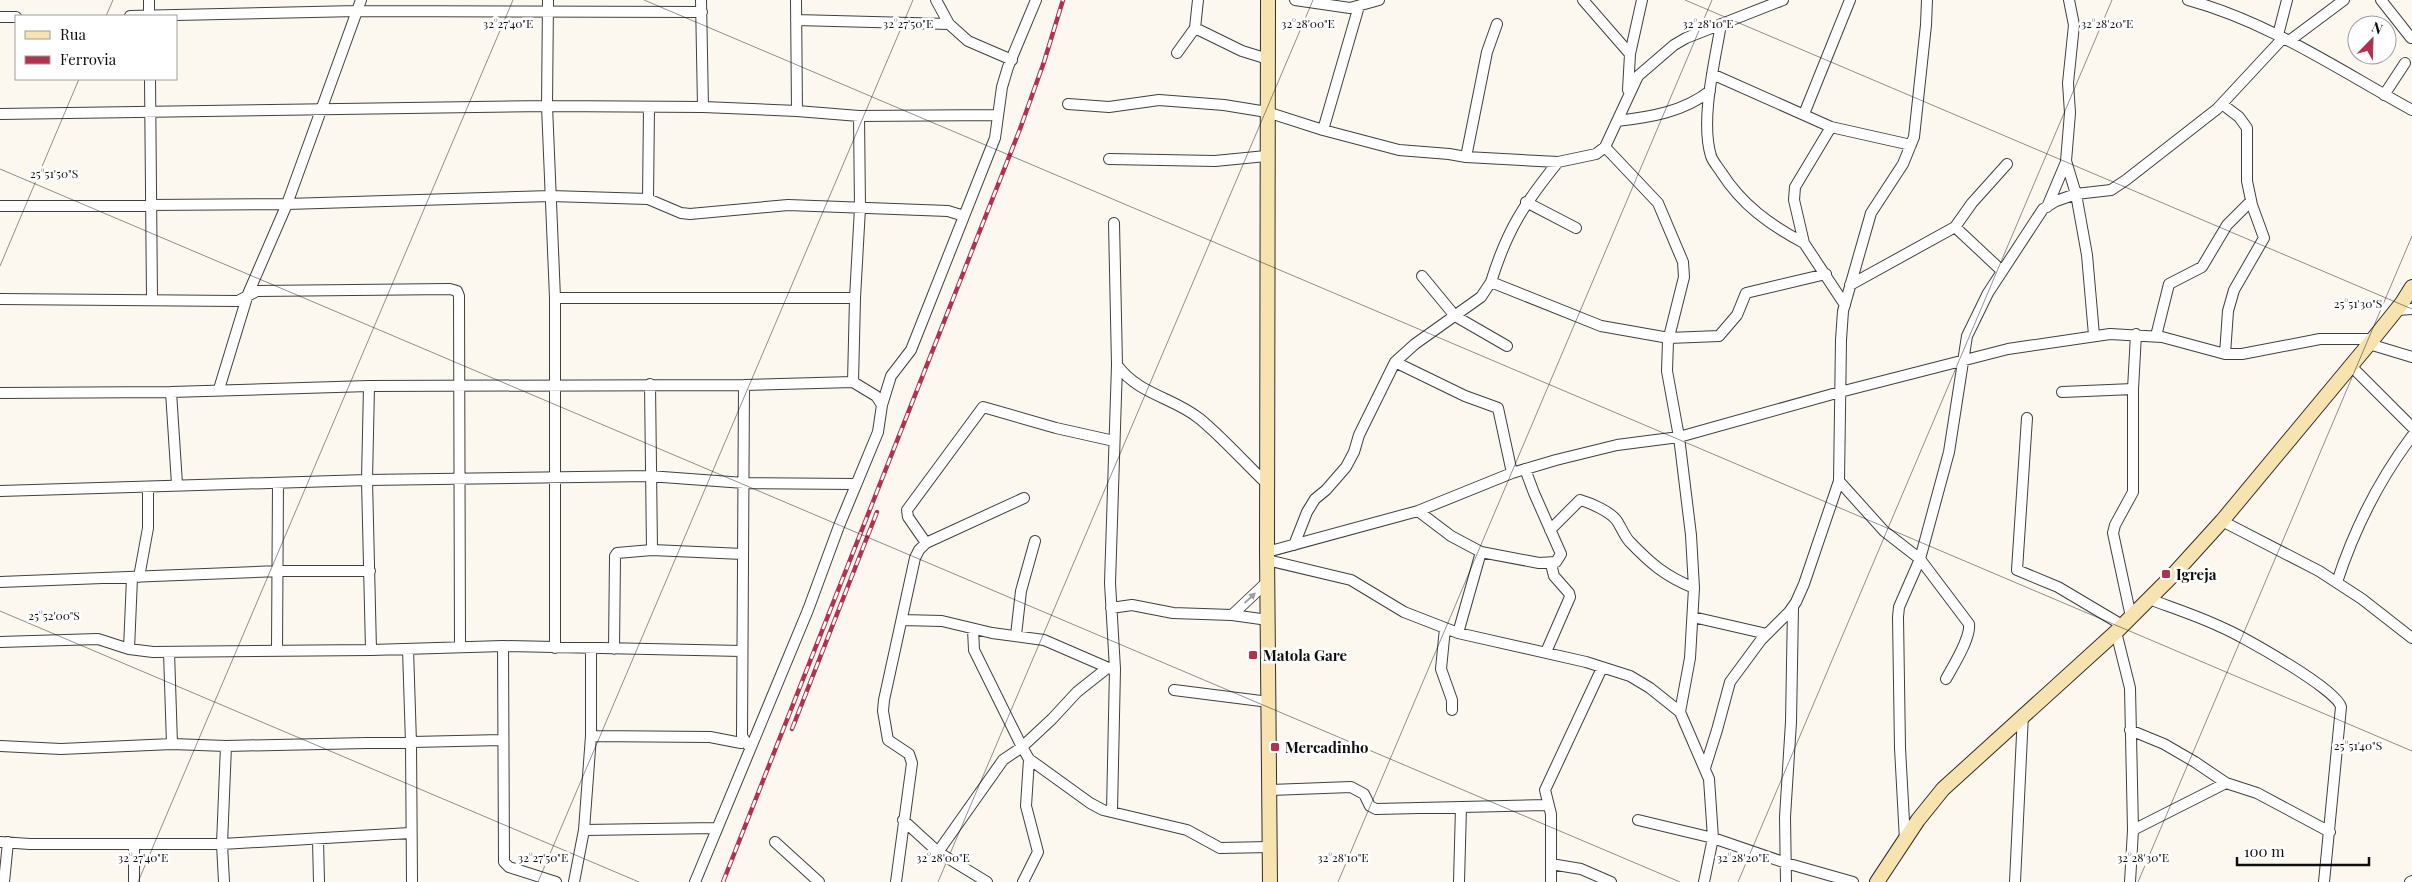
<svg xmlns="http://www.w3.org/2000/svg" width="2412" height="882" font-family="'Playfair Display',serif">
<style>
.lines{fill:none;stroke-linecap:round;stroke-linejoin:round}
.street-casing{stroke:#404040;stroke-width:12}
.secondary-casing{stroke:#2f2f2f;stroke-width:16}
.street{stroke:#fff;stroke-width:10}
.secondary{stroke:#f7e3b0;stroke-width:14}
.rail-casing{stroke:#b1324f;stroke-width:4.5}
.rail{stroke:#fff;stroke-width:2.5;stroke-dasharray:8;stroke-linecap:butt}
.oneway{fill:#9e9e9e}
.ticks{fill:none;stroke:#0d0d0d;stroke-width:1;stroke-opacity:0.45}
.poi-dot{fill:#b1324f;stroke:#fff;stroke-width:2}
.labels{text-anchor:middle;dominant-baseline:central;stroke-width:5;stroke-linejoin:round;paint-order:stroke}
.poi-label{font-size:15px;font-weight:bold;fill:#0d0d0d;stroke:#fff;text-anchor:start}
.ticks-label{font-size:12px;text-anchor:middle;fill:#0d0d0d;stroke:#fff;stroke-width:5;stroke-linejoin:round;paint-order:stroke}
</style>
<rect width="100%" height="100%" fill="#fdf8ef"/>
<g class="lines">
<defs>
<path id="street" d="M 548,0 L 547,106 L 555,298 L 555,648
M 701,0 L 703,107
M 796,0 L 797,111
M 936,0 L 949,24
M 1198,0 L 1195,28 L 1242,51 L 1268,59
M 1295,0 L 1350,8 L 1379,0
M 1583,0 L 1630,54
M 2069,0 L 2074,25 L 2068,83 L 2070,113 L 2066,161 L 2076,194 L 2087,255 L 2094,335
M 2188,0 C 2269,22 2339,70 2412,110
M 2381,0 L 2411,38
M 130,16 L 358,11 L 702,12
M 149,16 L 149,0
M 0,17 L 16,17
M 796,20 L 949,24 L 968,41 L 1012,60
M 1721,24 C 1715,61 1700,120 1711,156 C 1713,162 1718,167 1721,172 C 1742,205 1770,225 1804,243
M 2278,35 L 2287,0
M 2289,41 L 2344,0
M 1177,53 L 1195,28
M 1712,74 L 1831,127 L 1911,145
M 150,79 L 152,299
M 1628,90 L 1630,54 L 1642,0
M 2384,95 L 2405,63
M 1068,104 L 1109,107 L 1159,100 L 1224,105 L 1267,112 L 1323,130 L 1399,150 L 1449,154 L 1466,157 L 1558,162 L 1596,154 L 1605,147 L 1638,76 L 1674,45 L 1686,38 L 1783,0
M 2222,104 L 2239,117 L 2247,128 L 2247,181 L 2252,205 L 2264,238 L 2234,290 L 2228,311 L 2225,354
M 0,114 L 547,106 L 703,107 L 797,111 L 859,116 L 998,115
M 1804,114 L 1850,0
M 1617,121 C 1651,117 1683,112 1710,91
M 1831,127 L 1795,187 L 1794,200 L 1804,243 L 1845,305
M 1323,130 L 1359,6
M 1605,147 L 1658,203 L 1683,262 L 1684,277 L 1668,341 L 1667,371 L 1679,437 L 1691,535 L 1694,588 L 1690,658 L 1680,712
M 1466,157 L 1487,52 L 1497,24
M 1109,159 L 1215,161 L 1266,156
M 648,199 L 649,107
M 1526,202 L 1576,228
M 0,206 L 287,204 L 551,196 L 648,199 L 681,213 L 690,214 L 788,205 L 948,211 L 964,216
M 2047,207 L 2066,162
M 1114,223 L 1117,365 C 1139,395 1173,397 1200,419 C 1224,439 1245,463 1267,484
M 1955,227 L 2002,271
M 1422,276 L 1455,316 L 1507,346
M 1491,282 C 1507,230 1524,204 1558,162
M 1850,285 L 1955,227 L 1972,203 L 2007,164
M 555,298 L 855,298
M 0,299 L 238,301 L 257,291 L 450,289 L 457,291 L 459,296 L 460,647
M 2397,310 L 2412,309
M 2156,336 L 2169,284 L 2202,267 L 2227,225 L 2251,201
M 2369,344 L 2412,357
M 1395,362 L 1465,396 L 1498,408 L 1512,473
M 2351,366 L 2412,427
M 853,382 L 855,298 L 860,208 L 859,116
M 650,384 L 652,550
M 744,385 L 742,736 L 750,748
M 369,386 L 367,480 L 371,650
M 219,389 L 248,294 L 287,204 L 361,0
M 171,392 L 177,484
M 2062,392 L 2133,389
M 0,393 L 171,392 L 369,386 L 744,385 L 853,382 L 876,396 L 882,405
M 2027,418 L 2017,570 L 2058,587 L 2122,625
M 1839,481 L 1884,531 L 1920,559 L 1969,624 C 1971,638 1953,666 1946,679
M 0,491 L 367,480 L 649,476 L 744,483 L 855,484
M 1418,511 L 1451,536 L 1481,552 L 1539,563 L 1556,562 L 1561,554 L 1534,493 L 1525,469
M 2222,521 L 2319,571 L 2362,599 L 2412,638
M 1550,530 L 1580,500 C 1591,503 1611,512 1617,521 C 1621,527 1624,535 1629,541 C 1651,564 1665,576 1694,588
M 926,543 L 908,517 L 907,510 L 983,407 L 1056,428 L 1114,441
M 1294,545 L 1307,512 L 1315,499 L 1326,490 L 1346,467 L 1354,452 L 1359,435 L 1395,362 L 1415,344 L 1481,297 L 1491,282 L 1601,326 L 1669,338 L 1719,336 L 1737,315 L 1746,293 L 1826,274
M 1267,552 L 1418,511 L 1512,473 L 1556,460 L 1617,445 L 1679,437 L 1840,392 L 2008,349 L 2110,334 L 2162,337 L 2225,354 L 2242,354 L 2320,339 L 2374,339
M 1267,560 L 1351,580 L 1404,612 L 1458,633 L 1586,662 L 1630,676 L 1650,688 L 1680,712 L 1709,779 L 1713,838 L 1704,882
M 139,577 L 148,528 L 148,487
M 0,582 L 279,571 L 370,571
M 2337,582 C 2354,530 2379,480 2412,436
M 2149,599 C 2173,608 2198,616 2221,627 C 2242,636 2337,689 2341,707 L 2324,882
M 1111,608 L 1132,605 L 1173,613 L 1232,615 L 1268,620
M 1232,615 L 1267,582
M 1693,617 L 1767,634
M 2131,617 L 2113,533 L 2115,525 L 2133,492 L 2133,389 L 2136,334
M 902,620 L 942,621 L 992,633 L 1044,640 L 1111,669
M 1445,628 L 1441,669 L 1452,700 L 1452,710
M 973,629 L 974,650 L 1022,747 L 1029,759 L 1090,803 L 1103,810 L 1187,830 L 1220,848 L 1270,847
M 2116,632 L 2130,688 L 2133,830 L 2130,882
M 1458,633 L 1481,552
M 1016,635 L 1021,591 L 1035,541
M 0,642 L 98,639 L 129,649 L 153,652 L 371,650 L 503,646 L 742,651
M 503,646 L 504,862 L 509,867 L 556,882
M 129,649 L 132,578
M 408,649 L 411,743 L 412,882
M 614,649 L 615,556 L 617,553 L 652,550 L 743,554
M 277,650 L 278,483
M 169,652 L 172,744
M 1546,652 L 1570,597 L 1569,593 L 1554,576 L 1551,564
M 1174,690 L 1269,702
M 2130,730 L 2164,744 L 2195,762 L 2226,783 L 2257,793 L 2330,832
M 591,736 L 710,737 L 741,743
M 0,746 L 61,749 L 172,744 L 226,746 L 502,740
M 1705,768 L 1717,730 L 1730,682 L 1761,640 L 1789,612 L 1796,602 L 1804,584 L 1839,481 L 1841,340 L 1843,311 L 1871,213 L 1903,164 L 1914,137 L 1926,25 L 1927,0
M 1268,790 L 1351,787 L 1364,794 L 1370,806 L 1376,809 L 1547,805
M 1112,811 L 1115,669 L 1110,583 L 1117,365
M 903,820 L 938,852 L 987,882
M 1638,820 L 1713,838 L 1786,863 L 1853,882
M 584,830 L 717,828
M 2133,830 L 2226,783
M 318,840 L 319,882
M 1905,840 L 1900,748 L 1898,617 L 1899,607 L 1920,559 L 1949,452 L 1967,336 L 1988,293 L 2043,209 L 2056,201 L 2076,194 L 2111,190 L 2126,180 L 2217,109 L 2283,38
M 0,842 L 30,844 L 222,844 L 410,833
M 775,842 L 819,882
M 134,845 L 134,882
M 938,852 L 1003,760 L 1022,747 L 1052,719 L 1077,692 L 1106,669
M 1551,864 L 1581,869 L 1611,882
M 4,882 L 8,842
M 224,882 L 222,844 L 226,746
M 574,882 L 584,830 L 591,736 L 591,648
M 695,882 L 808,610 L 839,526 L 878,432 L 882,405 L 891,376 L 911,350 L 995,138 L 1002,87 L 1008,67 L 1036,0
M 896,882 L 912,763 L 909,754 L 888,740 L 883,711 L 884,700 L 915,558 L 919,550 L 926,543 L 1024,498
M 1023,882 L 1038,852 L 1026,806 L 1029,759
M 1459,882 L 1461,807
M 1551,882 L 1551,814 L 1545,790 L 1602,668
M 1786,882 L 1785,817 L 1791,722 L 1793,607
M 2015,882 L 2023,714
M 2410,882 L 2412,881"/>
<path id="secondary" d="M 1268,0 L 1267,552 L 1270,882
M 1877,882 L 1918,820 L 1943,789 L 2116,632 L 2173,575 L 2222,521 L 2369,344 L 2402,303 L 2412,287"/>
</defs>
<use href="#street" class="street-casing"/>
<use href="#secondary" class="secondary-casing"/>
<use href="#street" class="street"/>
<use href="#secondary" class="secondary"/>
<defs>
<path id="rail" d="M 792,729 L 877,512
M 723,882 L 1020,129 L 1044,62 L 1063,0"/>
</defs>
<use href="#rail" class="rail-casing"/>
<use href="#rail" class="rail"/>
</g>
<defs><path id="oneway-solid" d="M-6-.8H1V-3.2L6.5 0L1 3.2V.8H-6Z" transform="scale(1.25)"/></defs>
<use class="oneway" href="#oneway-solid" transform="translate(1250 598) rotate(-43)"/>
<path class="ticks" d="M 644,0 L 2412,751M 1685,0 L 2412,309M 106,16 L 113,0M 0,169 L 1680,882M 0,266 L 79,79M 0,611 L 639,882M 138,882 L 513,0M 538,882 L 913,0M 938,882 L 1313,0M 1338,882 L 1712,0M 1738,882 L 2112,0M 2138,882 L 2412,236"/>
<g class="poi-dot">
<rect x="2161" y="569" width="10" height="10" rx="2.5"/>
<rect x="1248" y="650" width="10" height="10" rx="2.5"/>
<rect x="1270" y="742" width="10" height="10" rx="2.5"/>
</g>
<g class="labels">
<g class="poi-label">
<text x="2176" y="574">Igreja</text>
<text x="1263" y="655">Matola Gare</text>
<text x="1285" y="747">Mercadinho</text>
</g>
</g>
<g class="ticks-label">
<text x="508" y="28">32°27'40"E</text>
<text x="908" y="28">32°27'50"E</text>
<text x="1308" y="28">32°28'00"E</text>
<text x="1708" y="28">32°28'10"E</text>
<text x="2107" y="28">32°28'20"E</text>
<text x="54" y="178">25°51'50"S</text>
<text x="2358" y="308">25°51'30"S</text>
<text x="54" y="620">25°52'00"S</text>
<text x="2358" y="750">25°51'40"S</text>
<text x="143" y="862">32°27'40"E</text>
<text x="543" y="862">32°27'50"E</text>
<text x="943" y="862">32°28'00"E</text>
<text x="1343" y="862">32°28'10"E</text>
<text x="1743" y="862">32°28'20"E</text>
<text x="2143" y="862">32°28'30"E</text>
</g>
<rect x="15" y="15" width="162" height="65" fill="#ffffff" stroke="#9e9e9e"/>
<rect x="25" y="31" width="25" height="8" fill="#f7e3b0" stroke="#9e9e9e"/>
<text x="60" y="40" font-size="15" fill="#0d0d0d">Rua</text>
<rect x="25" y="56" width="25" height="8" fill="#b1324f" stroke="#9e9e9e"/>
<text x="60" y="65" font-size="15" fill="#0d0d0d">Ferrovia</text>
<g transform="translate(2372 40) rotate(23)"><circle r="24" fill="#ffffff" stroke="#9e9e9e"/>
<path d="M0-4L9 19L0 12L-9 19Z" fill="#b1324f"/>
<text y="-8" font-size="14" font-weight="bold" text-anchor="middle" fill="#0d0d0d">N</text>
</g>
<path d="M2237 857v8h132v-8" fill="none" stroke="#0d0d0d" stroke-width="2.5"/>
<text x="2244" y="857" font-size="15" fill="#0d0d0d" stroke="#ffffff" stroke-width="4" paint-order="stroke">100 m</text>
</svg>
